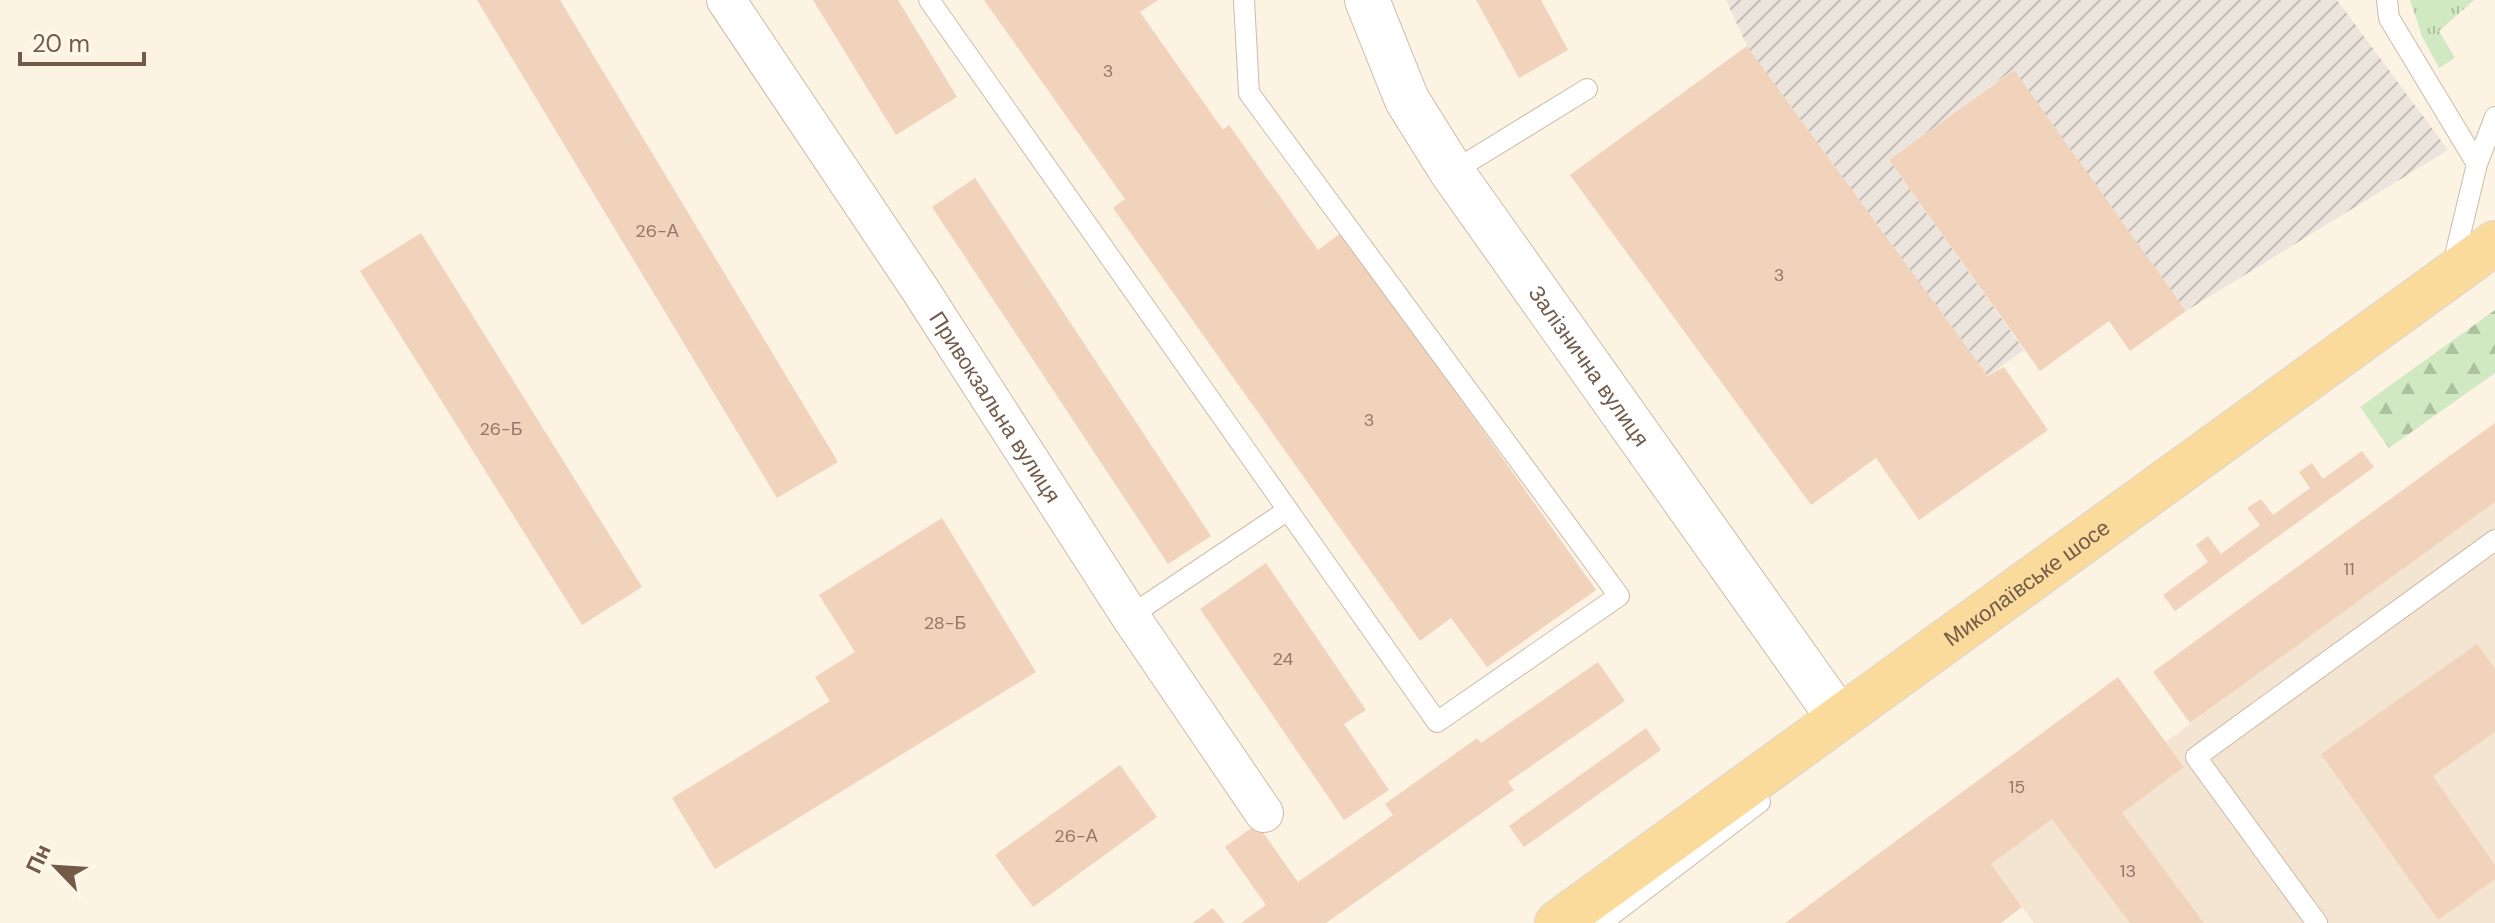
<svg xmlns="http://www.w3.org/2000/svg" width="2495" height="923" font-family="'DM Sans',sans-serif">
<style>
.residential{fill:#f3e5d2}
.industrial{fill:url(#industrial-furrows)}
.grass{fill:url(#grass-tufts)}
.forest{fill:url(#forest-firs)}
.building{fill:#f1d3bb}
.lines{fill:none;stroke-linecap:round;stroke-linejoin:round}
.service-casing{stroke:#cdbbaa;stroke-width:22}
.minor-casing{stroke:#cdbbaa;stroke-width:40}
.tertiary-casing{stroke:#cdbbaa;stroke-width:46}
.primary-casing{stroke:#dbd4d0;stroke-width:46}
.service{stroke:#fff;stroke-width:20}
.minor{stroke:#fff;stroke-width:38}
.tertiary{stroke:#fff;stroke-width:44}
.primary{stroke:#fadb9c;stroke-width:44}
.labels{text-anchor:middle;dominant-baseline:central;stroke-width:7;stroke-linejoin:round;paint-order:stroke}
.number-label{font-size:18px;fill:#927866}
.street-label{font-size:22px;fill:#735a49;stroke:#fff7e9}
</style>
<defs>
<pattern id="industrial-furrows" width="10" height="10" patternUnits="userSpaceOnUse" patternTransform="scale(2)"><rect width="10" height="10" fill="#ebe5de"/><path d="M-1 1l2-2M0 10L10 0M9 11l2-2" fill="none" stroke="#c3bdb6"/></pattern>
<pattern id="grass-tufts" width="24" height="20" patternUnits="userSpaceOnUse" patternTransform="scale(2)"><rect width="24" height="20" fill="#d0e9c2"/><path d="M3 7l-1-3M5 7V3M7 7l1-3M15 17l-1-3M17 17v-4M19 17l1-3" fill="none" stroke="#adc0a0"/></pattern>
<pattern id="forest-firs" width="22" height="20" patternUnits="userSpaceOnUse" patternTransform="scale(2)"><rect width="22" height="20" fill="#d0e9c2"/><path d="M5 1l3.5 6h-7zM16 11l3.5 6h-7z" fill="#adc0a0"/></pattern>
</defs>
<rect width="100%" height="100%" fill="#fcf3e3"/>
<path class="residential" d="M 2495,423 L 2495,923 L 2034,923 L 1991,864 L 2051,819 L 2184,767 L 2166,742 L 2239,687 L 2202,636 Z"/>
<path class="industrial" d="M 1726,0 L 2337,0 L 2448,150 L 2186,311 L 2013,70 L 1889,160 L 2024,350 L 1988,376 L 1747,46 Z"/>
<path class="grass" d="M 2410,0 L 2474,0 L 2439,31 L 2455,58 L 2439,68 L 2422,36 Z"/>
<path class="forest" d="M 2495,310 L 2495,373 L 2389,448 L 2360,407 Z"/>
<path class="building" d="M 477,0 L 560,0 L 838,462 L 777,498 Z
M 813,0 L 898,0 L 957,97 L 896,135 Z
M 984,0 L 1158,0 L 1140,12 L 1223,130 L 1229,125 L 1318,250 L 1342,232 L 1596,590 L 1487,667 L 1451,618 L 1420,641 L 1113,208 L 1125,199 Z
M 1476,0 L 1541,0 L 1568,50 L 1519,78 Z
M 1747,46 L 1988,376 L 2004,367 L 2048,430 L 1919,520 L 1876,458 L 1811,505 L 1570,175 Z
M 2014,70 L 2186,311 L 2130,351 L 2109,321 L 2040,371 L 1889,160 Z
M 975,178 L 1211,536 L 1168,564 L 932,207 Z
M 421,233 L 642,587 L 582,625 L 360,271 Z
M 2495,423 L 2495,502 L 2190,723 L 2153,672 Z
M 2362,451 L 2374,467 L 2175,611 L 2163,595 L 2208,562 L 2196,545 L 2208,536 L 2221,554 L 2260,525 L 2247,508 L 2261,499 L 2273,515 L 2310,488 L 2299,472 L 2312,463 L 2323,479 Z
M 942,518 L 1036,672 L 715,869 L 672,798 L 830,701 L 815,677 L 855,652 L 819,595 Z
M 1266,563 L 1366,710 L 1344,724 L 1389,790 L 1344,820 L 1200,609 Z
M 2477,644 L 2495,669 L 2495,732 L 2433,776 L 2495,865 L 2495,879 L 2438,920 L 2321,754 Z
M 1598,662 L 1625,701 L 1508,782 L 1514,790 L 1326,923 L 1241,923 L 1266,905 L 1225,847 L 1257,824 L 1298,882 L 1393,815 L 1385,804 L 1477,738 L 1481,743 Z
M 2118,677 L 2184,767 L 2122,813 L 2204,923 L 2130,923 L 2052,819 L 1991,864 L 2022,907 L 2001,923 L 1785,923 Z
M 1646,728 L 1661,750 L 1524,847 L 1509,826 Z
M 1120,765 L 1157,817 L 1033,907 L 995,855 Z
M 1213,908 L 1225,923 L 1192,923 Z"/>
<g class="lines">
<defs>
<path id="service" d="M 929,0 L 1437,722 L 1619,596 L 1249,93 L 1244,0
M 2387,0 L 2389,18 L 2477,164
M 1452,172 L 1587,89
M 2452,268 L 2477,164 L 2495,117
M 1130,616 L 1288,510
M 1601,923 L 1760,802
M 2317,923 L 2196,757 L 2495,540"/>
<g id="minor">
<path id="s1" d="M 726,0 L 919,288 L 1130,616 L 1264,813"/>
</g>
<g id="tertiary">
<path id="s2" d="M 1367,0 L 1407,100 L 1452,172 L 1839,718"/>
</g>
<g id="primary">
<path id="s3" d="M 1557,923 L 2495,243"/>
</g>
</defs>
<use href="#service" class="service-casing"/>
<use href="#minor" class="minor-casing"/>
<use href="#tertiary" class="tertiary-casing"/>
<use href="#primary" class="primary-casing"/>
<use href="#service" class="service"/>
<use href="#minor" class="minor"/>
<use href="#tertiary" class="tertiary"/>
<use href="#primary" class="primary"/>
</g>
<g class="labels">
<g class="number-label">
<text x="1108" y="71">3</text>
<text x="657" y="231">26-А</text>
<text x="1779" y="275">3</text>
<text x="1369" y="420">3</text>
<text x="501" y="429">26-Б</text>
<text x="2349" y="569">11</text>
<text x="945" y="623">28-Б</text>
<text x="1283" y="659">24</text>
<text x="2017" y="787">15</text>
<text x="1076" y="836">26-А</text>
<text x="2128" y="871">13</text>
</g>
<g class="street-label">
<text stroke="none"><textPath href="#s2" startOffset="430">Залізнична вулиця</textPath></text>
<text stroke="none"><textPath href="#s1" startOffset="488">Привокзальна вулиця</textPath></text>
<text stroke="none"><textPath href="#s3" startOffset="580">Миколаївське шосе</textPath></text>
</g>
</g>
<g transform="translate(56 867) rotate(295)" stroke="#fff7e9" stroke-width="6" paint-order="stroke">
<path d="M0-6L14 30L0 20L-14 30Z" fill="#735a49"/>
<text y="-12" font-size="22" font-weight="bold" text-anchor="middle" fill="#735a49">Пн</text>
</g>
<path d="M20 52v12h124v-12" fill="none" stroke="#735a49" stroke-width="4"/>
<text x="32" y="52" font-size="24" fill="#735a49" stroke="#fff7e9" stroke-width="6" paint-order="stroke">20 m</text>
</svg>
